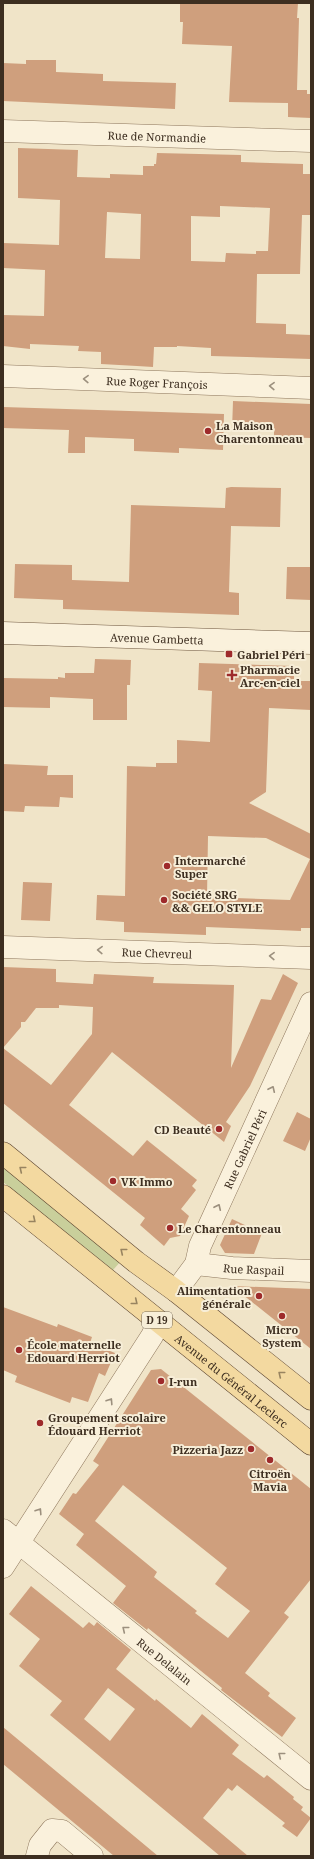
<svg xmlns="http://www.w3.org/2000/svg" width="314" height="1859" font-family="'Noto Serif',serif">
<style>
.green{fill:#c9cf9b}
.building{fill:#cf9f7d;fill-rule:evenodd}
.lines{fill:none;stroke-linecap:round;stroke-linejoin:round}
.street-casing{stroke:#8d765c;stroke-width:23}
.secondary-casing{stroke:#6f573f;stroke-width:23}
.primary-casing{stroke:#5b4430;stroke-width:23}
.street{stroke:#faf1dc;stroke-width:22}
.secondary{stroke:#faf1dc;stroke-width:22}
.primary{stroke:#f3d9a0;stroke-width:22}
.oneway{stroke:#9c907e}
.oneway2{stroke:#988460}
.poi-dot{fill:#9e2a2b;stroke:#f7eed8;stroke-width:1.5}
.labels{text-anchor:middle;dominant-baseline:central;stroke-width:4;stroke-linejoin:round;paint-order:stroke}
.shield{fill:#f7eed8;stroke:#756857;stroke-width:1}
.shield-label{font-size:10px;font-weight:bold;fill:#3d2e20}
.street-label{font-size:11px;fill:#3d2e20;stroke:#f7eed8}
.poi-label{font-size:11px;font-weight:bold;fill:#3d2e20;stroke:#f7eed8;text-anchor:start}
</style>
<rect width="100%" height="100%" fill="#f0e4c8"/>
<path class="green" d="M 3,1166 L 121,1261 L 113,1270 L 3,1182 Z"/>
<path class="building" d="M 180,3 L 298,3 L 297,18 L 299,18 L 297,90 L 307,90 L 307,94 L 311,94 L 311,118 L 288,117 L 288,103 L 229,102 L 232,46 L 182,44 L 183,22 L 180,22 Z
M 26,60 L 56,60 L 56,72 L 103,74 L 103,81 L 176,83 L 175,109 L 3,101 L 3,63 L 26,64 Z
M 18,148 L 78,150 L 77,177 L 110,178 L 110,174 L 143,175 L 143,166 L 154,166 L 154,164 L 156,164 L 157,153 L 241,155 L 241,162 L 303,164 L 303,174 L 311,174 L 311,215 L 302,215 L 300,274 L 257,274 L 256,323 L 286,324 L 286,334 L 311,335 L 311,359 L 211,356 L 211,348 L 177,346 L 177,347 L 154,347 L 153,367 L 137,366 L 101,364 L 101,352 L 78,351 L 79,346 L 30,344 L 30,349 L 3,346 L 3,315 L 44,316 L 45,270 L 3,268 L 3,243 L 59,245 L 60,200 L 18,198 ZM 220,206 L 270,208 L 268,251 L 256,251 L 256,254 L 226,253 L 225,262 L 191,261 L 191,216 L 220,217 ZM 107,212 L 141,214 L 140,259 L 105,258 Z
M 233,401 L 311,404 L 311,438 L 274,437 L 274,431 L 232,430 Z
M 3,407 L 224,414 L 223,450 L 179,448 L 179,453 L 134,451 L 134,439 L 85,437 L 85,453 L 68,453 L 69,430 L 3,428 Z
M 231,487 L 281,488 L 280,527 L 231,526 L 229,592 L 239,593 L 239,615 L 63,609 L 63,600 L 14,598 L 15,564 L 72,565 L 72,580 L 129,582 L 131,505 L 225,508 L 226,488 Z
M 287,567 L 311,567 L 311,600 L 286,599 Z
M 95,659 L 131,660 L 130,685 L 127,685 L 127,720 L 93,720 L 93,699 L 50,697 L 50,708 L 3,707 L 3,678 L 58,679 L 58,677 L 65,678 L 65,673 L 94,673 Z
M 199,663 L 294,666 L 294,681 L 311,681 L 311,710 L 269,708 L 266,792 L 249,803 L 311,834 L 311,928 L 301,928 L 301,931 L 206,927 L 206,935 L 124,932 L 124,922 L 96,920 L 97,895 L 125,896 L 127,766 L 156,767 L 156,763 L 177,763 L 177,740 L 210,742 L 212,691 L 198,690 ZM 208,836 L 266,838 L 310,859 L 290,900 L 207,897 Z
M 3,764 L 48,766 L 47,775 L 73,775 L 73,798 L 60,797 L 59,807 L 25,806 L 24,812 L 3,811 Z
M 23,882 L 52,883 L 50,921 L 21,920 Z
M 3,967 L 56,969 L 56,982 L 93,984 L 94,974 L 154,977 L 153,983 L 234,985 L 231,1068 L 261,999 L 271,1000 L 283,974 L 298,983 L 250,1086 L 226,1122 L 231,1126 L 224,1142 L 112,1052 L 69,1105 L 133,1156 L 147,1140 L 197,1180 L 192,1186 L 196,1190 L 181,1209 L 189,1216 L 180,1236 L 170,1238 L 164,1246 L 140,1225 L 145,1218 L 3,1103 ZM 59,1005 L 93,1007 L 92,1034 L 51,1085 L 3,1048 L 21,1027 L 21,1022 L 25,1022 L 36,1008 L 59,1008 Z
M 297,1112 L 311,1119 L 311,1137 L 305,1151 L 283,1141 Z
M 232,1219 L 262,1233 L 254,1254 L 225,1253 L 220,1245 Z
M 232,1286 L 311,1289 L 311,1349 Z
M 3,1307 L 57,1327 L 58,1324 L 92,1337 L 90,1343 L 115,1353 L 105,1376 L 99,1373 L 88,1402 L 72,1397 L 70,1403 L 15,1382 L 17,1376 L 3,1370 Z
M 161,1369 L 311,1489 L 311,1579 L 284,1613 L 289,1617 L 245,1673 L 270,1693 L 268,1696 L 296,1718 L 282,1737 L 221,1690 L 222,1688 L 148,1628 L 147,1630 L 113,1603 L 126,1586 L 76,1545 L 84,1534 L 59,1514 L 73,1493 L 76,1494 L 99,1465 L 93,1461 L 151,1370 ZM 123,1485 L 227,1568 L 215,1584 L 250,1611 L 228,1638 L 195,1613 L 197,1611 L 154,1577 L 157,1572 L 95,1521 Z
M 31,1586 L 83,1628 L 89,1622 L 94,1626 L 97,1622 L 131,1650 L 116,1669 L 155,1701 L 156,1699 L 191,1728 L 202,1714 L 239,1745 L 232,1754 L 264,1778 L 267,1775 L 294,1797 L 293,1799 L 303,1807 L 301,1810 L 311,1818 L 297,1837 L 282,1826 L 285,1823 L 237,1785 L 232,1791 L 228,1788 L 203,1818 L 248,1856 L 220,1856 L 50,1715 L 62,1701 L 19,1666 L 40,1639 L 9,1614 ZM 108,1688 L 135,1709 L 110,1741 L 84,1719 Z
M 3,1727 L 158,1856 L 114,1856 L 3,1764 Z"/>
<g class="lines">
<defs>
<g id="street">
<path id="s1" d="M 3,131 L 311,141"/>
<path id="s2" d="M 3,376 L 311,388"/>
<path id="s3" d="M 3,947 L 311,958"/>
<path id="s4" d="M 196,1264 L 232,1268 L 311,1271"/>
<path id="s5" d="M 176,1291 L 196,1264 L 200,1246 L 311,1003"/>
<path id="s6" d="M 3,1530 L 311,1779"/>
<path d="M 3,1567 L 152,1336 L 159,1322"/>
<path d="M 37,1856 L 40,1845 L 52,1830 L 62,1831 L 92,1856"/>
</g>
<g id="secondary">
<path id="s7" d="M 3,633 L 311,643"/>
</g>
<g id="primary">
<path d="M 3,1153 L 136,1262 L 176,1291 L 311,1399"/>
<path id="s8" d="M 3,1196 L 311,1444"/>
</g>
</defs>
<use href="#street" class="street-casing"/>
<use href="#secondary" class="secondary-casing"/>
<use href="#primary" class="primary-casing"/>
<use href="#street" class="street"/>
<use href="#secondary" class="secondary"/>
<use href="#primary" class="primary"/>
</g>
<defs><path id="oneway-chevron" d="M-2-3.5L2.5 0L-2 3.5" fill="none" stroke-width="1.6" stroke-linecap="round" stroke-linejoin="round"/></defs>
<g class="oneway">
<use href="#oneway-chevron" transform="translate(86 379) rotate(-178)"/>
<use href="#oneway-chevron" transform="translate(272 386) rotate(-178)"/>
<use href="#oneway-chevron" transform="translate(100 950) rotate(-178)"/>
<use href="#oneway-chevron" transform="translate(272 956) rotate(-178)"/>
<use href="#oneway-chevron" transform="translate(272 1089) rotate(-65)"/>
<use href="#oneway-chevron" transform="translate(218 1207) rotate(-65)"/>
<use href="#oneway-chevron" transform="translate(110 1401) rotate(-57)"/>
<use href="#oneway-chevron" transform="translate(39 1511) rotate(-57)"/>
<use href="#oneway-chevron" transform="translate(125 1629) rotate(-141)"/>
<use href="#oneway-chevron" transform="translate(281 1755) rotate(-141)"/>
</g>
<g class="oneway2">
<use href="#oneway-chevron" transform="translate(22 1169) rotate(-141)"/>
<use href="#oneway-chevron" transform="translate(33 1220) rotate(39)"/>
<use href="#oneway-chevron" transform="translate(123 1251) rotate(-141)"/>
<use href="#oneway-chevron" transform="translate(135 1302) rotate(39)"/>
<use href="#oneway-chevron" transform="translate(281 1374) rotate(-141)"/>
</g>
<g class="poi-dot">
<circle cx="208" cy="431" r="4"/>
<rect x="225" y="650" width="8" height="8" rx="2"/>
<path d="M230 669h4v4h4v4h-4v4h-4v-4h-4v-4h4z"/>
<circle cx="167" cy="866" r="4"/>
<circle cx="164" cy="900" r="4"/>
<circle cx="219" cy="1129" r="4"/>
<circle cx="113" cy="1181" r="4"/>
<circle cx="170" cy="1228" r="4"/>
<circle cx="259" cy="1296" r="4"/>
<circle cx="282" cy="1316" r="4"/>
<circle cx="19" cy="1350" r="4"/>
<circle cx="161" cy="1381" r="4"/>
<circle cx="40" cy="1423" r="4"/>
<circle cx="251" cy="1449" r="4"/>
<circle cx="270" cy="1460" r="4"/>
</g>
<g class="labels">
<rect class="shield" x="142" y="1312" width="30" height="16" rx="3"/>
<g class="shield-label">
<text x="157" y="1320">D 19</text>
</g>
<g class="street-label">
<text stroke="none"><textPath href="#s1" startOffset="154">Rue de Normandie</textPath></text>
<text stroke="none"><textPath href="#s2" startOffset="154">Rue Roger François</textPath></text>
<text stroke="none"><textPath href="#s7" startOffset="154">Avenue Gambetta</textPath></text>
<text stroke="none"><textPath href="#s3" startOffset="154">Rue Chevreul</textPath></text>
<text stroke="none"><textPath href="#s5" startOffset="159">Rue Gabriel Péri</textPath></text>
<text stroke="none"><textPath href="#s4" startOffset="58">Rue Raspail</textPath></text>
<text stroke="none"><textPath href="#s8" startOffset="294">Avenue du Général Leclerc</textPath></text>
<text stroke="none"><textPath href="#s6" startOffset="208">Rue Delalain</textPath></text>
</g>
<g class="poi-label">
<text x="216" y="425">La Maison<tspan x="216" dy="13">Charentonneau</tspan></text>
<text x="237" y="654">Gabriel Péri</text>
<text x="240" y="669">Pharmacie<tspan x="240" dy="13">Arc-en-ciel</tspan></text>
<text x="175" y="860">Intermarché<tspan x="175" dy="13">Super</tspan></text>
<text x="172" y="894">Société SRG<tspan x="172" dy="13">&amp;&amp; GELO STYLE</tspan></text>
<text x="211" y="1129" text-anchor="end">CD Beauté</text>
<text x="121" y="1181">VK Immo</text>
<text x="178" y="1228">Le Charentonneau</text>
<text x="251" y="1290" text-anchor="end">Alimentation<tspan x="251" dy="13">générale</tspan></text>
<text x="282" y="1329" text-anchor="middle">Micro<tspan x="282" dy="13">System</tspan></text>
<text x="27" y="1344">École maternelle<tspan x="27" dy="13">Edouard Herriot</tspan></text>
<text x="169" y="1381">I-run</text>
<text x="48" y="1417">Groupement scolaire<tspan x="48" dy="13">Édouard Herriot</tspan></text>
<text x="243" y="1449" text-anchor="end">Pizzeria Jazz</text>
<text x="270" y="1473" text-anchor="middle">Citroën<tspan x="270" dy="13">Mavia</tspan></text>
</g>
</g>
<rect width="314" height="1859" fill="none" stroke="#3d2e20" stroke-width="8"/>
</svg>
